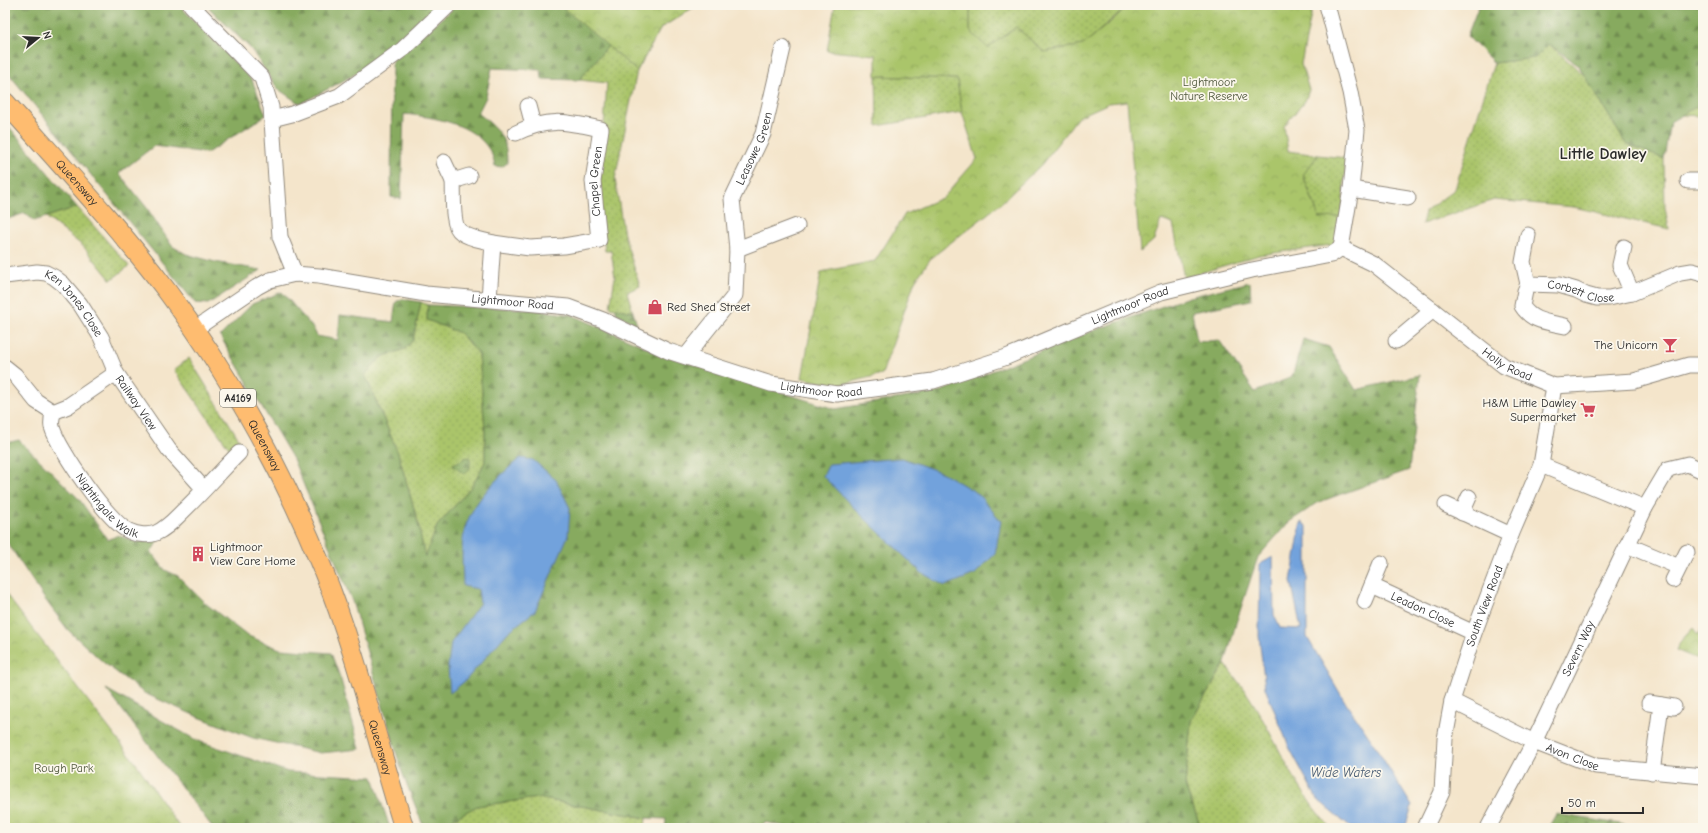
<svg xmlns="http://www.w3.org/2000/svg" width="1708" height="833" font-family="'Comic Neue',sans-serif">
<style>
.grass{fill:url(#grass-dots);stroke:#6a784b}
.forest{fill:url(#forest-firs);stroke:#596a45}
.park{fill:url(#park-crowns);stroke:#6a784b}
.water{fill:#72a2dc;stroke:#4e6684}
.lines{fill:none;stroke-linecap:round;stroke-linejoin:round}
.minor-casing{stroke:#90887b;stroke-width:17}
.major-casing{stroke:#90887b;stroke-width:21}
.minor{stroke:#fff;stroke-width:15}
.major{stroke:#febc70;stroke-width:19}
.labels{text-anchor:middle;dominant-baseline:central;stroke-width:3.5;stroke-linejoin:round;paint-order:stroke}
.shield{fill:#fbf7ec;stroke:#696865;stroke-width:1}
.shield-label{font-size:11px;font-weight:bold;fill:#2b2b2b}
.park-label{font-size:12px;fill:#51593e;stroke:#fbf7ec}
.street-label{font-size:12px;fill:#2b2b2b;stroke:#fbf7ec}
.poi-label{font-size:12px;fill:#2b2b2b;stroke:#fbf7ec;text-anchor:start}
.water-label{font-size:13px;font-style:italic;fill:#475b72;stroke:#fbf7ec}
.district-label{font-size:16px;font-weight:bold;fill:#2b2b2b;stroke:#fbf7ec}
</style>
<defs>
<pattern id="grass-dots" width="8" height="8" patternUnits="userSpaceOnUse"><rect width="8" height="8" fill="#aac56b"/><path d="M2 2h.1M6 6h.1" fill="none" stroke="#92a95d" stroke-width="1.8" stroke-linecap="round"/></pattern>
<pattern id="forest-firs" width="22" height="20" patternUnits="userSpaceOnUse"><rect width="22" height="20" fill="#87aa5f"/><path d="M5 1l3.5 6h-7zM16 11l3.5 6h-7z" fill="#6f8b4f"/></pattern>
<pattern id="park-crowns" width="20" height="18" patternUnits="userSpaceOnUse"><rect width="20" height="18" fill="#aac56b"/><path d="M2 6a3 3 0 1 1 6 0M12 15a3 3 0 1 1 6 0" fill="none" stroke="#92a95d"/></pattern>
</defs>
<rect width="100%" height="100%" fill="#fbf7ec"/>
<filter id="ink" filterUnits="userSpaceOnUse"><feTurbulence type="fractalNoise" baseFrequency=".025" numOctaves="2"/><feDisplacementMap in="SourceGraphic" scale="8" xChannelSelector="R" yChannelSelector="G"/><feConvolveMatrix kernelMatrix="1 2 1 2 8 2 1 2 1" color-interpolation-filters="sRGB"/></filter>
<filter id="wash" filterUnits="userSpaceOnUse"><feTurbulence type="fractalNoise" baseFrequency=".012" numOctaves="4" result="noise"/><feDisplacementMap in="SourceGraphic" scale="16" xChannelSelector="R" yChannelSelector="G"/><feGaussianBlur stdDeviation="0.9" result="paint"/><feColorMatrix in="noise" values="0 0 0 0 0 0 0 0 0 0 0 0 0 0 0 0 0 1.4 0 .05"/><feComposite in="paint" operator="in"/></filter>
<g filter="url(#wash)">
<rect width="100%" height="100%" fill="#f4e5cb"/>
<path class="grass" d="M 970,5 L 1128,5 L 1083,45 L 1044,52 L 1016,27 L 988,49 L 970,32 Z
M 1548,43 L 1585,76 L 1626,144 L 1664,159 L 1665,208 L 1669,229 L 1574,207 L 1494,200 L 1422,224 L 1425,212 L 1455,189 L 1494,63 L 1535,58 Z
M 608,46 L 637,71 L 615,179 L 624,235 L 640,286 L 627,292 L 633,312 L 610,307 L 615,277 L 611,251 L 605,251 L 600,209 L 600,181 L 607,83 L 579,80 Z
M 876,76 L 957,79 L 962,112 L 877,126 Z
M 1318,155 L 1346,158 L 1342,217 L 1319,218 L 1303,174 Z
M 77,207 L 129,266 L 111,280 L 83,246 L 46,217 Z
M 421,302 L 428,305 L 427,320 L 460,333 L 479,355 L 485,428 L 485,462 L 472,486 L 437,526 L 425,558 L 417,519 L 398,453 L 365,375 L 381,357 L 405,349 L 413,340 Z
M 189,358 L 240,441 L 231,451 L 174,370 Z
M 1225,664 C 1235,678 1247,692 1255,706 C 1278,745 1300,797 1331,828 L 1201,828 L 1185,785 L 1191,721 Z
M 538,798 L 646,818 L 645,828 L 437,828 L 476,806 Z"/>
<path class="forest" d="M 5,5 L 179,5 L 252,80 L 266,115 L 207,153 L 154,146 L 119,173 L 147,208 L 172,246 L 186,254 L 215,262 L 261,270 L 208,304 L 195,303 L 5,69 Z
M 206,5 L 442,5 L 398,43 L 352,76 L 300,104 L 278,89 L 251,49 Z
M 457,5 L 697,5 L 661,28 L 637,71 L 608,46 L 579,80 L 542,79 L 541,70 L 492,68 L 486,97 L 478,113 C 498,129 507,137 507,163 L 502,167 L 495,166 C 494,161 493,156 490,151 C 474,123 433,117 404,114 L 401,199 L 391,197 L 392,60 Z
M 1479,5 L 1703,5 L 1703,103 L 1670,122 L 1664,159 L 1626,144 L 1578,65 L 1549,44 L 1535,58 L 1494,63 L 1467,36 Z
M 5,122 L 77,207 L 34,221 L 25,213 L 5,220 Z
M 1250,282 L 1251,300 L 1192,312 L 1197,342 L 1219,340 L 1255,392 L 1292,377 L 1303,339 L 1329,347 L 1356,390 L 1420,375 L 1409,470 L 1319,502 L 1289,522 L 1258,557 L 1236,623 L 1225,663 L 1191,721 L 1185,785 L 1201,828 L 793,828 L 764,822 L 762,828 L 665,828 L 666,819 L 646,818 L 538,798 L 477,806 L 437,828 L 424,828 L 402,772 L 352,601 L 293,459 L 220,336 L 252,304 L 282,292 L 313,328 L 317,336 L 338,340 L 340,315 L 393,322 L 396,302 L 402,299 L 421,302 L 413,340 L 405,349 L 381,357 L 365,375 L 398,453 L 417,519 L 425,557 L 437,526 L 472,486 L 485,462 L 485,428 L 479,355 L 460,333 L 427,320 L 428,305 L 530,309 L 572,315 L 669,357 L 835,409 L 939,392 L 1095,330 L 1189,297 Z
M 616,308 L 633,312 L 637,325 L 616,313 Z
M 19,440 L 79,499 L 108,540 L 118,535 L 136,542 L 158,541 L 151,552 L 165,570 L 178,576 L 205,603 L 246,635 L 280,649 L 331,653 L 341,680 L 360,749 L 321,753 L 253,738 L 196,716 L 144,693 L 103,662 L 68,630 L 44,598 L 5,539 L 5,442 L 7,443 Z
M 470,457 L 470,468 L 464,474 L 452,465 L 465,458 Z
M 106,689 L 196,740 L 288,772 L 373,777 L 390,828 L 213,828 Z
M 1556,814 L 1645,828 L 1548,828 Z"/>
<path class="park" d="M 560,5 L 697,5 L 661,28 L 637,71 Z
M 835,5 L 970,5 L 970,31 L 988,48 L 1016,27 L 1044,52 L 1083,45 L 1115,18 L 1128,5 L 1313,5 L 1301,64 L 1309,90 L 1305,101 L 1284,126 L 1288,151 L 1318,155 L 1303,175 L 1319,218 L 1342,217 L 1339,244 L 1259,255 L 1184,278 L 1173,224 L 1161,220 L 1154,240 L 1140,252 L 1127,101 L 1109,103 L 1078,117 L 1041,165 L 999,205 L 931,258 L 915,281 L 882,374 L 837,386 L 802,378 L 821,272 L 875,261 L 905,214 L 944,197 L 977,159 L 962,112 L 957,79 L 876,76 L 876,55 L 827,51 Z
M 1703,103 L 1703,116 L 1682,115 Z
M 5,593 L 138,766 L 180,828 L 5,828 Z
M 1703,627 L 1703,662 L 1676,650 L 1680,642 L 1693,628 L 1698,635 Z"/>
<path class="water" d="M 520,458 L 533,460 L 556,480 L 570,508 L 568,536 L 535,611 L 508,632 L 465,681 L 450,693 L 448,667 L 451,643 L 480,603 L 478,589 L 463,586 C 463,570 461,554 463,539 C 466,507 497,478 520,458 Z
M 902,458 L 943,473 L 977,493 L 1001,521 L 995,554 L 975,574 L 945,586 L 922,573 L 857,511 L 823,476 L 829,464 Z
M 1301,522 L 1307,526 L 1307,637 L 1347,705 L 1372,741 L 1412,806 L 1406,825 L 1402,828 L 1351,828 L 1317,799 L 1290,749 L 1265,688 L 1259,636 L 1260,564 L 1273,557 L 1274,615 L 1280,628 L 1301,629 L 1291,581 Z"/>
</g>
<g filter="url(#ink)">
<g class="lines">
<defs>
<g id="minor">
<path d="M 191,5 L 262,78 L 271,107 L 280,237 L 295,274"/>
<path d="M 1327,5 L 1350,92 L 1357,130 L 1351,189 L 1341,248"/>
<path d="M 528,106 L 533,125"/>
<path d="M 272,119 L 292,114 L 339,96 L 403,49 L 449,5"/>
<path d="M 444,162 L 453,181"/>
<path d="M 469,176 L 453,181 C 454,193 451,226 461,232 C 470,239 483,240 493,243 L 489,299"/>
<path d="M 1688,181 L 1703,181"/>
<path d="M 1351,189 L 1408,198"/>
<path d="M 1528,235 L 1523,262 L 1528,284"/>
<path id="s1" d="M 493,243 L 530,248 L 564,246 L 599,240 L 593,181 L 601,129 C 567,122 548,117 516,133"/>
<path d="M 1624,247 L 1620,265 L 1632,293"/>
<path id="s2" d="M 1341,248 L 1374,264 L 1504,366 L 1554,386 L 1634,381 L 1689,365 L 1703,365"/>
<path d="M 737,249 L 797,226"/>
<path id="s3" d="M 5,276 L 37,272 L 46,273 L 54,277 L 63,284 L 80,304 L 101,337 L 116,373 L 169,450 L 204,489"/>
<path id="s4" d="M 1565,326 C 1548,322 1532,322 1522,306 L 1525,291 L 1528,284 L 1559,285 L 1576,290 L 1586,295 L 1597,298 L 1609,298 L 1632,293 L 1680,273 L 1692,271 L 1703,274"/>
<path id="s5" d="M 195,329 L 257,287 L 270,280 L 295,274 L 319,276 L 426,294 L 568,307 L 603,320 L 668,351 L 771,384 L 837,394 L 933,381 L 1004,358 L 1161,292 L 1252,270 L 1331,255 L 1341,248"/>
<path d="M 1396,341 L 1433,310"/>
<path id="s6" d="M 686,356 L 735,295 L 737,249 L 732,199 L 763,134 L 783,48"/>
<path id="s7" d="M 5,367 L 15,375 L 36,401 L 53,412 C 52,417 51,423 52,427 C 58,449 110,524 129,531 C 137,535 149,536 156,533 C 167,528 174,520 182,512 C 202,493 220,472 239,453"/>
<path d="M 53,412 L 68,406 L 116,373"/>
<path d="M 1541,465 L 1645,508"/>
<path d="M 1446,505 L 1511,535"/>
<path d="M 1462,513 L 1469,497"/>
<path d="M 1627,545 L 1679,567"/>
<path d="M 1673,580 L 1687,552"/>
<path id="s8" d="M 1372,586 L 1474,633"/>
<path d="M 1365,602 L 1381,563"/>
<path id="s9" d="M 1452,701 L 1534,742 L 1596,766 L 1703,776"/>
<path d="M 1649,703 L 1674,707"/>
<path d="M 1652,772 L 1661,705"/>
<path id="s10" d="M 1425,828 L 1442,792 L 1445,739 L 1452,701 L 1474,633 L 1511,535 L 1541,465 L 1554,386"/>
<path id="s11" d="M 1488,828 L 1534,742 L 1645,508 L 1668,469 L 1688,464 L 1703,471"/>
</g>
<g id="major">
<path id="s12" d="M 5,102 C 60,164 117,225 167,291 C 231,377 283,471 323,570 C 357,654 377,742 404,828"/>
</g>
</defs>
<use href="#minor" class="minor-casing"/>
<use href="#major" class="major-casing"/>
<use href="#minor" class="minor"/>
<use href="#major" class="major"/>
</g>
</g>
<defs>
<symbol id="shop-bare" viewBox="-9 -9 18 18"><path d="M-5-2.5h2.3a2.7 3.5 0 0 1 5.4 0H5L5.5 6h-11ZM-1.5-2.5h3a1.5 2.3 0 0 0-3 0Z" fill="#d1495b" stroke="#fbf7ec" stroke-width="2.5" paint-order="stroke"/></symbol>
<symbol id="bar-bare" viewBox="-9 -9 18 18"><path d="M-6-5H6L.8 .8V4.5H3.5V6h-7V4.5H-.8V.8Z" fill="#d1495b" stroke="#fbf7ec" stroke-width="2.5" paint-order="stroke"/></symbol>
<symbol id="supermarket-bare" viewBox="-9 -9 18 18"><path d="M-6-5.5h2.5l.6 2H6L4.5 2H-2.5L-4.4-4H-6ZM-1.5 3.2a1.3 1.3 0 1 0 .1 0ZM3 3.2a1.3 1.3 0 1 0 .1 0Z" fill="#d1495b" stroke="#fbf7ec" stroke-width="2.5" paint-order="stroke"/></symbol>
<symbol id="building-bare" viewBox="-9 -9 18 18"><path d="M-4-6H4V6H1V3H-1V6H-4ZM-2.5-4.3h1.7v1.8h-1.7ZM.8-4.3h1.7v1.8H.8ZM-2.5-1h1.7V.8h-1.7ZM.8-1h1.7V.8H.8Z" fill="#d1495b" stroke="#fbf7ec" stroke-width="2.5" paint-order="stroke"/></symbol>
</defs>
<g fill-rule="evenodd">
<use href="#shop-bare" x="644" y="296" width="22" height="22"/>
<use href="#bar-bare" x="1659" y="334" width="22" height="22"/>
<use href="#supermarket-bare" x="1577" y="399" width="22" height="22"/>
<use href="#building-bare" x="187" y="543" width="22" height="22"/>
</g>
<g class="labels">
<rect class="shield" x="220" y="389" width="36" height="18" rx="3"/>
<g class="shield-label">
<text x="238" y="398">A4169</text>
</g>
<g class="park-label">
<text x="1209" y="82">Lightmoor<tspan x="1209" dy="14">Nature Reserve</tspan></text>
<text x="64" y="768">Rough Park</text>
</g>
<g class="street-label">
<text stroke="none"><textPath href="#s6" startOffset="230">Leasowe Green</textPath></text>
<text stroke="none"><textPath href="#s1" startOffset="166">Chapel Green</textPath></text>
<text stroke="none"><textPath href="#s12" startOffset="108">Queensway</textPath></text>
<text stroke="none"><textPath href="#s4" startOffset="126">Corbett Close</textPath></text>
<text stroke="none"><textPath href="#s5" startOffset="335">Lightmoor Road</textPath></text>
<text stroke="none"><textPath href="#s5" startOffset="983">Lightmoor Road</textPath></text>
<text stroke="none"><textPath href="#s3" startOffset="83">Ken Jones Close</textPath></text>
<text stroke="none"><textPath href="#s2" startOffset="204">Holly Road</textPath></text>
<text stroke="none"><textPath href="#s5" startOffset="659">Lightmoor Road</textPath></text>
<text stroke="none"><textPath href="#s3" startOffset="202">Railway View</textPath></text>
<text stroke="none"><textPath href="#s12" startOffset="432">Queensway</textPath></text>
<text stroke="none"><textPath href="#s7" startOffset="179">Nightingale Walk</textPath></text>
<text stroke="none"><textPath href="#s10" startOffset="232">South View Road</textPath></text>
<text stroke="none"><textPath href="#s8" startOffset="56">Leadon Close</textPath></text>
<text stroke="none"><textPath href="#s11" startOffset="201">Severn Way</textPath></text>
<text stroke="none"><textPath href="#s12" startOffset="756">Queensway</textPath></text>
<text stroke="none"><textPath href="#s9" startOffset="133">Avon Close</textPath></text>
</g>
<g class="poi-label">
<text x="667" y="307">Red Shed Street</text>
<text x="1658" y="345" text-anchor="end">The Unicorn</text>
<text x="1576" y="403" text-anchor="end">H&amp;M Little Dawley<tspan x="1576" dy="14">Supermarket</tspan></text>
<text x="210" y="547">Lightmoor<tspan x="210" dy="14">View Care Home</tspan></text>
</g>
<g class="water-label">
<text x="1346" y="772">Wide Waters</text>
</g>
<g class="district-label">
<text x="1603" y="154">Little Dawley</text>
</g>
</g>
<rect width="1708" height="833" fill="none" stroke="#fbf7ec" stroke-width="20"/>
<g transform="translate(38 38) rotate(72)" stroke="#fbf7ec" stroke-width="3" paint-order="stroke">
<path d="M0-3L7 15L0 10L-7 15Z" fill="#2b2b2b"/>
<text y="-6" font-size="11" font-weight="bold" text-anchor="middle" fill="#2b2b2b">N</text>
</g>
<path d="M1562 807v6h81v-6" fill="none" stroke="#2b2b2b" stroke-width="2"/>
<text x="1568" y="807" font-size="12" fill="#2b2b2b" stroke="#fbf7ec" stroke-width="3" paint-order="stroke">50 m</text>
</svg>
